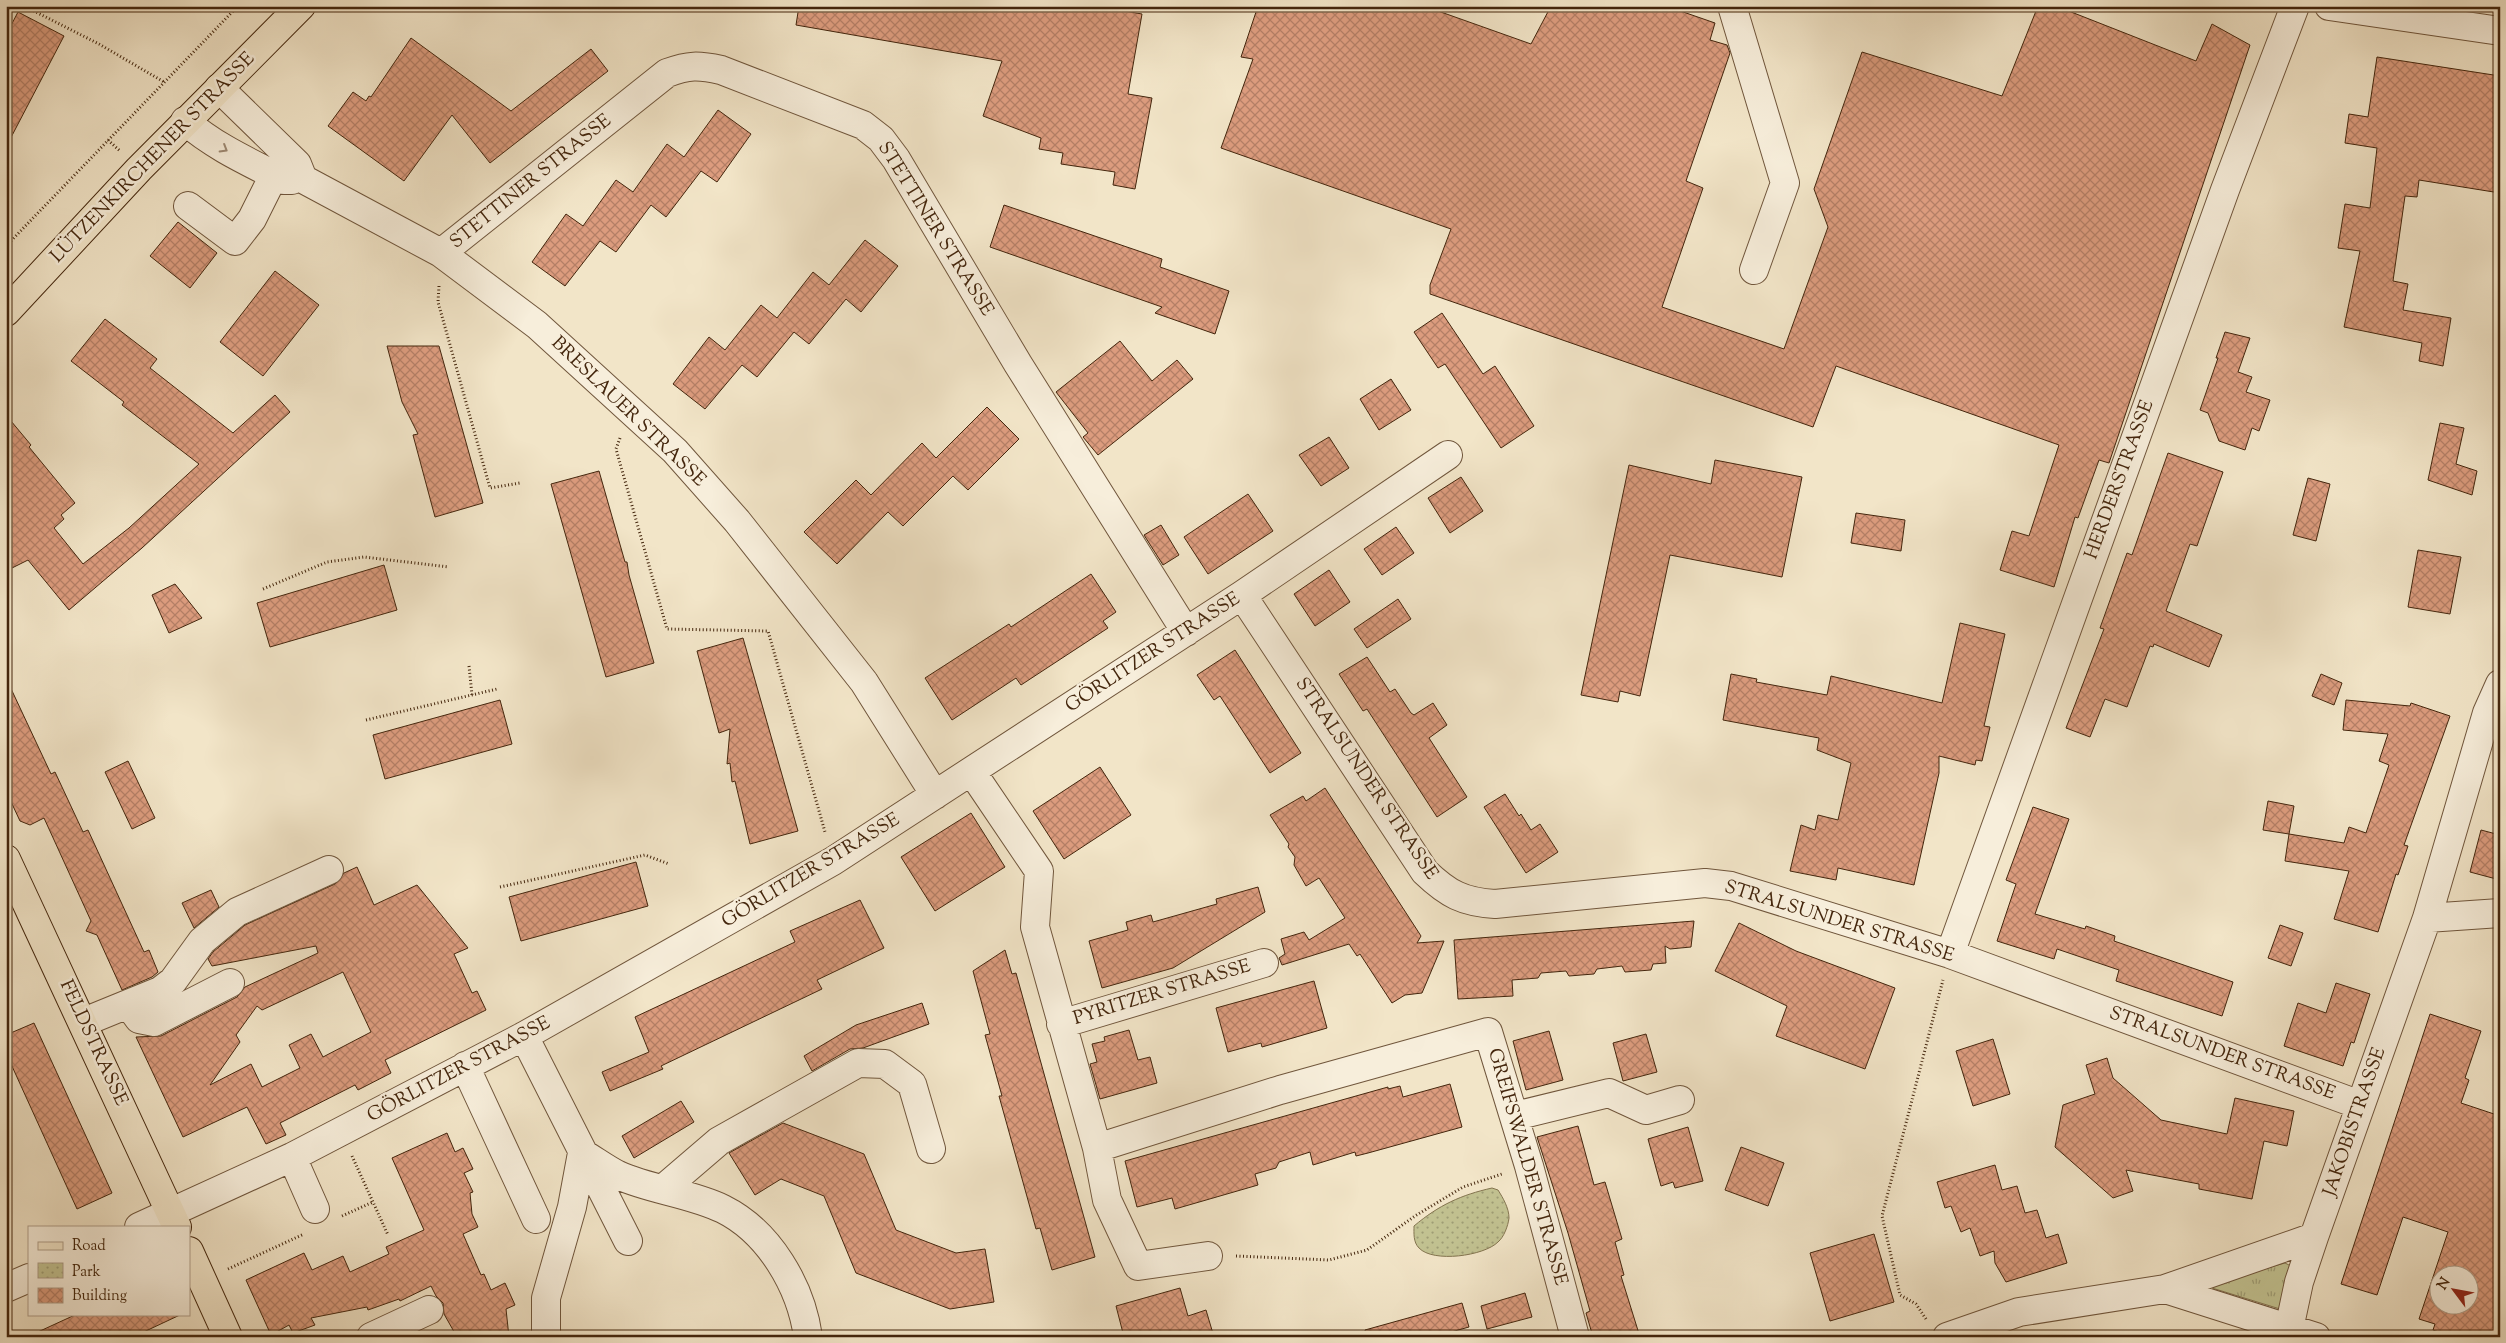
<svg xmlns="http://www.w3.org/2000/svg" width="2506" height="1343" font-family="'Sorts Mill Goudy',serif">
<style>
.grass{fill:url(#grass-tufts);stroke:#83744f}
.park{fill:url(#park-dots);stroke:#83744f}
.building{fill:url(#building-cross-hatch);stroke:#44260d;fill-rule:evenodd}
.lines{fill:none;stroke-linecap:round;stroke-linejoin:round}
.minor-casing{stroke:#70563c;stroke-width:30}
.major-casing{stroke:#44260d;stroke-width:30}
.path{stroke:#44260d;stroke-width:3;stroke-dasharray:1 2.5;stroke-linecap:butt}
.minor{stroke:#f7eedb;stroke-width:28}
.major{stroke:#f2e5c8;stroke-width:28}
.oneway{stroke:#9e8a74}
.labels{text-anchor:middle;dominant-baseline:central;stroke-width:5;stroke-linejoin:round;paint-order:stroke}
.street-label{font-size:19px;fill:#44260d;stroke:#f7eedb}
</style>
<defs>
<pattern id="grass-tufts" width="24" height="20" patternUnits="userSpaceOnUse" patternTransform="scale(1.25)"><rect width="24" height="20" fill="#c2c291"/><path d="M3 7l-1-3M5 7V3M7 7l1-3M15 17l-1-3M17 17v-4M19 17l1-3" fill="none" stroke="#9f9d75"/></pattern>
<pattern id="park-dots" width="8" height="8" patternUnits="userSpaceOnUse" patternTransform="scale(1.25)"><rect width="8" height="8" fill="#c2c291"/><path d="M2 2h.1M6 6h.1" fill="none" stroke="#9f9d75" stroke-width="1.8" stroke-linecap="round"/></pattern>
<pattern id="building-cross-hatch" width="8" height="8" patternUnits="userSpaceOnUse" patternTransform="scale(1.25)"><rect width="8" height="8" fill="#dc9c7e"/><path d="M0 0l8 8M0 8l8-8" fill="none" stroke="#b47f66"/></pattern>
</defs>
<rect width="100%" height="100%" fill="#f2e5c8"/>
<filter id="stains"><feTurbulence type="fractalNoise" baseFrequency=".004" numOctaves="4"/><feColorMatrix values="0 0 0 0 .2 0 0 0 0 .09 0 0 0 0 .02 0 0 0 .5 -.17"/></filter>
<radialGradient id="worn" r=".72"><stop offset=".6" stop-color="#630" stop-opacity="0"/><stop offset="1" stop-color="#630" stop-opacity=".3"/></radialGradient>
<path class="grass" d="M 2285,1263 L 2291,1266 L 2280,1309 L 2212,1288 L 2212,1283 Z"/>
<path class="park" d="M 1492,1188 L 1498,1190 C 1503,1198 1509,1208 1509,1218 C 1508,1226 1504,1237 1498,1242 C 1484,1256 1433,1263 1419,1248 C 1413,1242 1414,1233 1414,1226 C 1439,1205 1461,1195 1492,1188 Z"/>
<path class="building" d="M 799,6 L 1096,6 L 1142,14 L 1128,94 L 1152,98 L 1135,189 L 1113,185 L 1115,172 L 1061,164 L 1063,153 L 1039,149 L 1041,138 L 983,116 L 1002,61 L 796,25 Z
M 1258,6 L 1424,6 L 1531,44 L 1551,6 L 1666,6 L 1715,23 L 1710,40 L 1727,45 L 1730,53 L 1686,181 L 1703,188 L 1662,307 L 1784,349 L 1828,227 L 1814,189 L 1862,52 L 2002,96 L 2038,6 L 2056,6 L 2196,61 L 2212,24 L 2250,45 L 2109,463 L 2099,460 L 2078,518 L 2075,517 L 2054,587 L 2000,570 L 2012,531 L 2029,536 L 2059,445 L 1836,366 L 1813,427 L 1430,294 L 1430,285 L 1451,229 L 1221,148 L 1253,59 L 1241,57 Z
M 18,12 L 64,36 L 6,147 L 6,35 Z
M 411,38 L 511,111 L 591,49 L 608,71 L 490,163 L 452,115 L 404,181 L 328,126 L 353,92 L 366,101 L 369,96 L 371,97 Z
M 2377,57 L 2500,76 L 2500,193 L 2419,180 L 2417,197 L 2405,196 L 2393,281 L 2408,284 L 2403,310 L 2451,318 L 2443,366 L 2419,361 L 2422,343 L 2344,327 L 2360,251 L 2338,248 L 2345,204 L 2370,208 L 2377,148 L 2345,143 L 2349,114 L 2368,117 Z
M 718,110 L 751,134 L 717,182 L 701,171 L 666,217 L 651,205 L 616,252 L 600,241 L 565,286 L 532,262 L 566,214 L 583,226 L 616,180 L 633,192 L 667,144 L 684,157 Z
M 1004,205 L 1162,259 L 1160,267 L 1229,291 L 1215,334 L 1155,313 L 1162,307 L 990,247 Z
M 178,222 L 217,253 L 190,288 L 150,256 Z
M 865,240 L 898,266 L 861,312 L 846,299 L 809,344 L 794,332 L 757,377 L 742,365 L 705,409 L 673,384 L 709,337 L 725,350 L 761,305 L 777,318 L 813,272 L 829,285 Z
M 275,271 L 319,305 L 263,376 L 220,342 Z
M 1442,313 L 1483,374 L 1495,366 L 1534,426 L 1501,448 L 1445,364 L 1438,368 L 1414,332 Z
M 105,319 L 157,359 L 150,368 L 233,433 L 275,395 L 290,412 L 142,548 L 69,610 L 28,560 L 6,571 L 6,415 L 31,445 L 29,447 L 75,503 L 61,515 L 64,519 L 54,528 L 83,564 L 129,528 L 199,464 L 122,405 L 124,402 L 71,361 Z
M 2225,332 L 2250,338 L 2238,372 L 2252,377 L 2246,392 L 2270,400 L 2259,431 L 2252,428 L 2245,450 L 2219,441 L 2208,413 L 2200,410 L 2218,358 L 2216,358 Z
M 1120,341 L 1152,381 L 1177,360 L 1193,379 L 1098,455 L 1083,437 L 1088,433 L 1056,392 Z
M 387,346 L 439,346 L 483,503 L 435,517 L 413,435 L 418,434 L 402,402 Z
M 1391,379 L 1411,410 L 1379,430 L 1360,399 Z
M 987,407 L 1019,439 L 968,490 L 953,476 L 903,526 L 888,512 L 837,564 L 804,532 L 856,480 L 871,495 L 922,443 L 936,458 Z
M 2440,423 L 2464,428 L 2456,464 L 2477,471 L 2472,495 L 2428,480 Z
M 1329,437 L 1349,468 L 1321,486 L 1299,455 Z
M 2168,453 L 2223,472 L 2197,546 L 2190,544 L 2166,611 L 2222,635 L 2209,667 L 2154,644 L 2153,647 L 2150,646 L 2127,707 L 2105,699 L 2090,737 L 2066,728 L 2104,629 L 2100,628 L 2127,553 L 2132,555 Z
M 1715,460 L 1802,477 L 1782,577 L 1670,555 L 1640,696 L 1620,691 L 1618,702 L 1581,695 L 1629,465 L 1711,484 Z
M 599,471 L 625,562 L 627,562 L 629,575 L 654,663 L 606,677 L 551,484 Z
M 1461,477 L 1483,511 L 1450,533 L 1428,498 Z
M 2308,478 L 2330,484 L 2316,541 L 2293,535 Z
M 1248,494 L 1273,531 L 1208,574 L 1184,537 Z
M 1856,513 L 1905,520 L 1901,551 L 1851,543 Z
M 1161,525 L 1179,555 L 1163,565 L 1144,535 Z
M 1396,527 L 1414,553 L 1382,575 L 1364,549 Z
M 2418,550 L 2461,557 L 2450,614 L 2408,607 Z
M 384,565 L 397,610 L 270,647 L 257,603 Z
M 1329,570 L 1350,602 L 1315,626 L 1294,594 Z
M 1091,574 L 1116,612 L 1103,621 L 1108,628 L 1021,685 L 1016,678 L 952,720 L 925,678 L 1009,624 L 1011,627 Z
M 175,584 L 202,618 L 169,633 L 152,595 Z
M 1398,599 L 1411,619 L 1367,648 L 1354,629 Z
M 1960,623 L 2005,634 L 1984,726 L 1990,727 L 1982,761 L 1976,760 L 1975,765 L 1939,756 L 1939,773 L 1914,885 L 1838,868 L 1836,880 L 1790,871 L 1801,825 L 1815,830 L 1818,815 L 1838,820 L 1851,763 L 1817,750 L 1819,738 L 1723,720 L 1731,674 L 1757,679 L 1756,682 L 1827,695 L 1831,676 L 1942,703 Z
M 743,638 L 798,831 L 750,844 L 735,781 L 732,782 L 730,763 L 727,764 L 730,729 L 719,733 L 697,651 Z
M 1235,650 L 1301,753 L 1270,773 L 1220,696 L 1214,700 L 1197,675 Z
M 1367,657 L 1390,692 L 1395,689 L 1411,713 L 1414,715 L 1433,703 L 1447,725 L 1429,738 L 1467,797 L 1437,817 L 1367,709 L 1363,711 L 1339,674 Z
M 2321,674 L 2342,683 L 2334,705 L 2312,696 Z
M 6,678 L 51,774 L 55,772 L 83,832 L 88,830 L 144,952 L 149,950 L 158,972 L 152,977 L 122,990 L 97,935 L 86,931 L 91,921 L 44,818 L 30,825 L 20,821 L 6,791 Z
M 500,700 L 512,744 L 385,779 L 373,735 Z
M 2346,700 L 2410,706 L 2411,703 L 2450,716 L 2404,845 L 2408,846 L 2398,875 L 2396,874 L 2378,932 L 2334,919 L 2349,871 L 2285,861 L 2289,834 L 2344,843 L 2349,827 L 2366,833 L 2389,765 L 2379,761 L 2388,734 L 2343,730 Z
M 128,761 L 155,818 L 132,829 L 105,772 Z
M 1100,767 L 1131,815 L 1064,859 L 1033,811 Z
M 1325,788 L 1421,936 L 1417,943 L 1444,941 L 1422,993 L 1405,995 L 1392,1003 L 1360,954 L 1357,956 L 1349,944 L 1282,965 L 1279,958 L 1285,954 L 1281,939 L 1304,932 L 1309,940 L 1345,918 L 1319,878 L 1306,886 L 1294,865 L 1295,857 L 1288,847 L 1289,844 L 1270,815 L 1303,796 L 1306,801 Z
M 1505,794 L 1519,816 L 1521,814 L 1531,830 L 1540,824 L 1558,852 L 1526,873 L 1484,807 Z
M 2268,801 L 2294,806 L 2289,834 L 2263,830 Z
M 2033,807 L 2069,819 L 2035,914 L 2085,929 L 2086,926 L 2115,936 L 2114,941 L 2233,982 L 2222,1016 L 2116,981 L 2119,970 L 2057,949 L 2054,959 L 1997,941 L 2016,884 L 2006,880 Z
M 971,813 L 1005,867 L 935,911 L 901,857 Z
M 2481,830 L 2500,835 L 2500,880 L 2470,872 Z
M 636,862 L 648,906 L 521,941 L 509,897 Z
M 357,867 L 374,905 L 417,885 L 468,948 L 454,954 L 472,993 L 477,991 L 486,1010 L 385,1060 L 391,1073 L 358,1090 L 355,1085 L 280,1123 L 286,1135 L 266,1144 L 247,1107 L 183,1137 L 136,1037 L 161,1036 L 237,997 L 245,987 L 318,953 L 316,946 L 212,966 L 208,959 L 213,952 L 245,925 L 335,884 L 344,873 ZM 343,972 L 371,1032 L 323,1057 L 311,1034 L 289,1045 L 300,1068 L 262,1087 L 251,1064 L 210,1085 L 240,1042 L 236,1035 L 257,1006 L 262,1010 Z
M 1258,887 L 1265,912 L 1173,968 L 1102,988 L 1089,941 L 1128,930 L 1126,922 L 1151,915 L 1153,922 L 1217,904 L 1216,899 Z
M 211,890 L 219,907 L 194,928 L 182,903 Z
M 860,900 L 884,948 L 817,980 L 822,989 L 661,1066 L 663,1069 L 610,1091 L 602,1072 L 649,1052 L 635,1017 L 795,942 L 790,931 Z
M 1694,921 L 1691,947 L 1670,949 L 1665,946 L 1666,963 L 1653,964 L 1651,970 L 1625,972 L 1622,966 L 1597,969 L 1594,974 L 1581,975 L 1569,976 L 1566,971 L 1541,973 L 1538,978 L 1512,980 L 1513,996 L 1458,999 L 1454,940 Z
M 1739,923 L 1796,951 L 1895,988 L 1865,1069 L 1776,1036 L 1787,1006 L 1715,971 Z
M 2280,925 L 2303,933 L 2291,966 L 2268,958 Z
M 1005,950 L 1012,974 L 1016,973 L 1095,1257 L 1052,1270 L 1040,1228 L 1036,1229 L 999,1096 L 1002,1096 L 985,1035 L 990,1034 L 973,971 Z
M 1314,981 L 1327,1028 L 1262,1047 L 1261,1043 L 1228,1052 L 1216,1008 Z
M 2336,983 L 2370,994 L 2354,1043 L 2351,1042 L 2343,1066 L 2284,1046 L 2298,1003 L 2326,1013 Z
M 922,1003 L 929,1024 L 863,1048 L 850,1049 L 812,1071 L 804,1056 L 856,1025 Z
M 2430,1014 L 2481,1031 L 2465,1078 L 2469,1080 L 2461,1103 L 2500,1116 L 2500,1337 L 2454,1337 L 2433,1330 L 2435,1324 L 2419,1319 L 2448,1232 L 2403,1217 L 2377,1295 L 2341,1284 ZM 2438,1276 L 2468,1276 L 2468,1306 L 2438,1306 Z
M 34,1023 L 112,1193 L 77,1209 L 6,1053 L 6,1035 Z
M 1129,1030 L 1138,1060 L 1150,1057 L 1157,1083 L 1100,1099 L 1090,1064 L 1097,1062 L 1092,1044 L 1105,1041 L 1104,1037 Z
M 1549,1031 L 1563,1080 L 1526,1090 L 1513,1041 Z
M 1646,1034 L 1657,1072 L 1623,1081 L 1613,1043 Z
M 1993,1039 L 2010,1094 L 1973,1106 L 1956,1051 Z
M 2107,1058 L 2113,1078 L 2161,1120 L 2227,1134 L 2235,1098 L 2294,1111 L 2287,1146 L 2264,1141 L 2252,1199 L 2199,1189 L 2199,1184 L 2126,1170 L 2133,1191 L 2113,1198 L 2055,1147 L 2063,1105 L 2095,1094 L 2086,1065 Z
M 1450,1084 L 1462,1127 L 1368,1153 L 1356,1156 L 1355,1152 L 1313,1165 L 1310,1152 L 1279,1162 L 1276,1168 L 1255,1174 L 1258,1185 L 1175,1209 L 1172,1198 L 1137,1207 L 1125,1161 L 1388,1087 L 1388,1089 L 1400,1086 L 1403,1097 Z
M 681,1101 L 694,1122 L 634,1158 L 622,1136 Z
M 783,1123 L 864,1154 L 896,1230 L 956,1253 L 985,1249 L 994,1302 L 950,1309 L 856,1273 L 824,1196 L 781,1179 L 755,1195 L 729,1153 Z
M 1578,1126 L 1594,1185 L 1605,1182 L 1622,1239 L 1615,1242 L 1624,1275 L 1621,1276 L 1640,1337 L 1593,1337 L 1586,1313 L 1590,1311 L 1568,1233 L 1537,1137 Z
M 1688,1127 L 1703,1181 L 1675,1188 L 1673,1182 L 1661,1186 L 1648,1139 Z
M 447,1133 L 455,1152 L 463,1148 L 473,1169 L 464,1173 L 473,1192 L 470,1193 L 472,1214 L 478,1227 L 463,1234 L 481,1275 L 484,1274 L 491,1290 L 505,1283 L 515,1305 L 506,1309 L 509,1337 L 457,1337 L 444,1314 L 443,1303 L 436,1296 L 431,1286 L 400,1301 L 399,1299 L 368,1310 L 367,1307 L 311,1318 L 315,1325 L 293,1333 L 289,1325 L 271,1335 L 246,1280 L 304,1253 L 312,1270 L 343,1256 L 350,1272 L 389,1254 L 386,1247 L 424,1230 L 392,1158 Z
M 1741,1147 L 1784,1163 L 1768,1206 L 1725,1190 Z
M 1995,1165 L 2002,1190 L 2017,1186 L 2025,1213 L 2037,1210 L 2046,1238 L 2058,1234 L 2067,1263 L 2006,1282 L 1995,1263 L 1994,1251 L 1980,1256 L 1970,1228 L 1961,1232 L 1951,1206 L 1945,1208 L 1937,1182 Z
M 1874,1234 L 1894,1302 L 1830,1321 L 1810,1253 Z
M 1180,1288 L 1188,1316 L 1206,1310 L 1214,1337 L 1124,1337 L 1116,1306 Z
M 1525,1293 L 1532,1317 L 1487,1329 L 1481,1306 Z
M 1462,1303 L 1469,1327 L 1433,1337 L 1366,1337 L 1365,1330 Z
M 77,1314 L 182,1314 L 133,1337 L 27,1337 Z"/>
<g class="lines">
<defs>
<path id="minor" d="M 1732,6 L 1785,183 L 1754,270
M 2329,6 L 2500,31
M 219,88 L 297,164 L 303,179 L 441,253 L 537,325 L 675,451 L 737,521 L 864,682 L 935,795
M 185,121 C 215,147 249,162 284,180 L 292,180
M 188,206 L 235,241 L 252,219 L 274,175
M 441,253 L 667,73 C 689,65 698,65 721,70 L 863,125 L 881,139 L 896,159 L 1018,364 L 1186,632
M 1242,595 L 1425,872 C 1448,894 1463,902 1495,904 L 1705,883 L 1731,886 L 1950,954 L 2360,1105
M 972,772 L 1039,871 L 1035,927 L 1097,1148 L 1280,1090 L 1488,1032 L 1529,1166 L 1575,1337
M 2427,918 L 2500,913
M 1950,954 L 2225,190 L 2295,6
M 128,1004 L 139,1019 L 154,1022 L 230,983
M 84,1022 L 160,991 L 173,981 L 202,941 L 237,912 L 329,870
M 1061,1024 L 1264,963
M 524,1036 L 628,1241
M 465,1066 L 536,1219
M 1515,1116 L 1609,1093 L 1646,1110 L 1680,1100
M 1097,1148 L 1107,1200 L 1138,1266 L 1208,1256
M 292,1157 L 315,1209
M 663,1189 L 719,1141 L 858,1063 L 885,1064 L 912,1084 L 931,1149
M 139,1227 L 292,1157 L 524,1036 L 833,861 L 1242,595 L 1448,455
M 6,1288 L 29,1278
M 2165,1289 L 2314,1237
M 2289,1329 L 2299,1282 L 2314,1237 L 2427,918 L 2487,713 L 2500,684
M 371,1337 L 429,1310
M 546,1337 L 546,1298 L 572,1207 L 582,1153 C 594,1160 606,1169 618,1175 C 651,1190 690,1193 723,1209 C 769,1232 801,1286 808,1337
M 1947,1337 L 2019,1312 L 2165,1289 L 2316,1337"/>
<path id="major" d="M 6,312 L 139,169 L 301,6
M 6,859 L 177,1227
M 189,1251 L 228,1337"/>
</defs>
<use href="#minor" class="minor-casing"/>
<use href="#major" class="major-casing"/>
<path class="path" d="M 24,6 L 99,44 L 164,82
M 6,10 L 8,6
M 108,140 L 120,151
M 6,246 L 238,6
M 439,286 L 438,302 L 490,488 L 520,483
M 620,438 L 616,449 L 667,629 L 768,631 L 825,832
M 263,589 L 327,562 L 364,557 L 449,567
M 469,666 L 472,695
M 366,720 L 497,689
M 500,887 L 645,855 L 669,864
M 352,1156 L 388,1235
M 342,1216 L 373,1202
M 1236,1256 L 1329,1260 L 1367,1250 L 1415,1216 L 1463,1187 L 1502,1174
M 228,1269 L 304,1234
M 1926,1319 L 1916,1304 L 1900,1295 L 1882,1216 L 1943,980"/>
<use href="#minor" class="minor"/>
<use href="#major" class="major"/>
</g>
<defs><path id="oneway-chevron" d="M-2-3.5L2.5 0L-2 3.5" fill="none" stroke-width="1.6" stroke-linecap="round" stroke-linejoin="round" transform="scale(1.25)"/></defs>
<use class="oneway" href="#oneway-chevron" transform="translate(224 149) rotate(31)"/>
<g class="labels">
<g class="street-label">
<text transform="translate(153 158) rotate(-46)">LÜTZENKIRCHENER STRASSE</text>
<text transform="translate(531 182) rotate(-39)">STETTINER STRASSE</text>
<text transform="translate(935 229) rotate(58)">STETTINER STRASSE</text>
<text transform="translate(628 412) rotate(44)">BRESLAUER STRASSE</text>
<text transform="translate(2120 480) rotate(-70)">HERDERSTRASSE</text>
<text transform="translate(1153 653) rotate(-33)">GÖRLITZER STRASSE</text>
<text transform="translate(1366 779) rotate(56)">STRALSUNDER STRASSE</text>
<text transform="translate(811 871) rotate(-31)">GÖRLITZER STRASSE</text>
<text transform="translate(1839 922) rotate(17)">STRALSUNDER STRASSE</text>
<text transform="translate(1162 993) rotate(-17)">PYRITZER STRASSE</text>
<text transform="translate(93 1043) rotate(65)">FELDSTRASSE</text>
<text transform="translate(2222 1054) rotate(20)">STRALSUNDER STRASSE</text>
<text transform="translate(459 1070) rotate(-28)">GÖRLITZER STRASSE</text>
<text transform="translate(2355 1122) rotate(-71)">JAKOBISTRASSE</text>
<text transform="translate(1527 1167) rotate(74)">GREIFSWALDER STRASSE</text>
</g>
</g>
<rect width="2506" height="1343" fill="none" stroke="#f2e5c8" stroke-width="25"/>
<rect x="8" y="8" width="2491" height="1328" fill="none" stroke="#44260d" stroke-width="2.5"/>
<rect x="12" y="12" width="2481" height="1318" fill="none" stroke="#44260d"/>
<rect x="28" y="1226" width="162" height="90" fill="#f7eedb" stroke="#af9e89"/>
<rect x="38" y="1242" width="25" height="8" fill="#f2e5c8" stroke="#af9e89"/>
<text x="72" y="1250" font-size="15" fill="#44260d">Road</text>
<rect x="38" y="1263" width="25" height="15" fill="url(#park-dots)" stroke="#af9e89"/>
<text x="72" y="1276" font-size="15" fill="#44260d">Park</text>
<rect x="38" y="1288" width="25" height="15" fill="url(#building-cross-hatch)" stroke="#af9e89"/>
<text x="72" y="1300" font-size="15" fill="#44260d">Building</text>
<g transform="translate(2454 1290) rotate(302)"><circle r="24" fill="#f7eedb" stroke="#af9e89"/>
<path d="M0-4L9 19L0 12L-9 19Z" fill="#8f2418"/>
<text y="-8" font-size="14" font-weight="bold" text-anchor="middle" fill="#44260d">N</text>
</g>
<rect width="100%" height="100%" filter="url(#stains)"/>
<rect width="100%" height="100%" fill="url(#worn)"/>
</svg>
